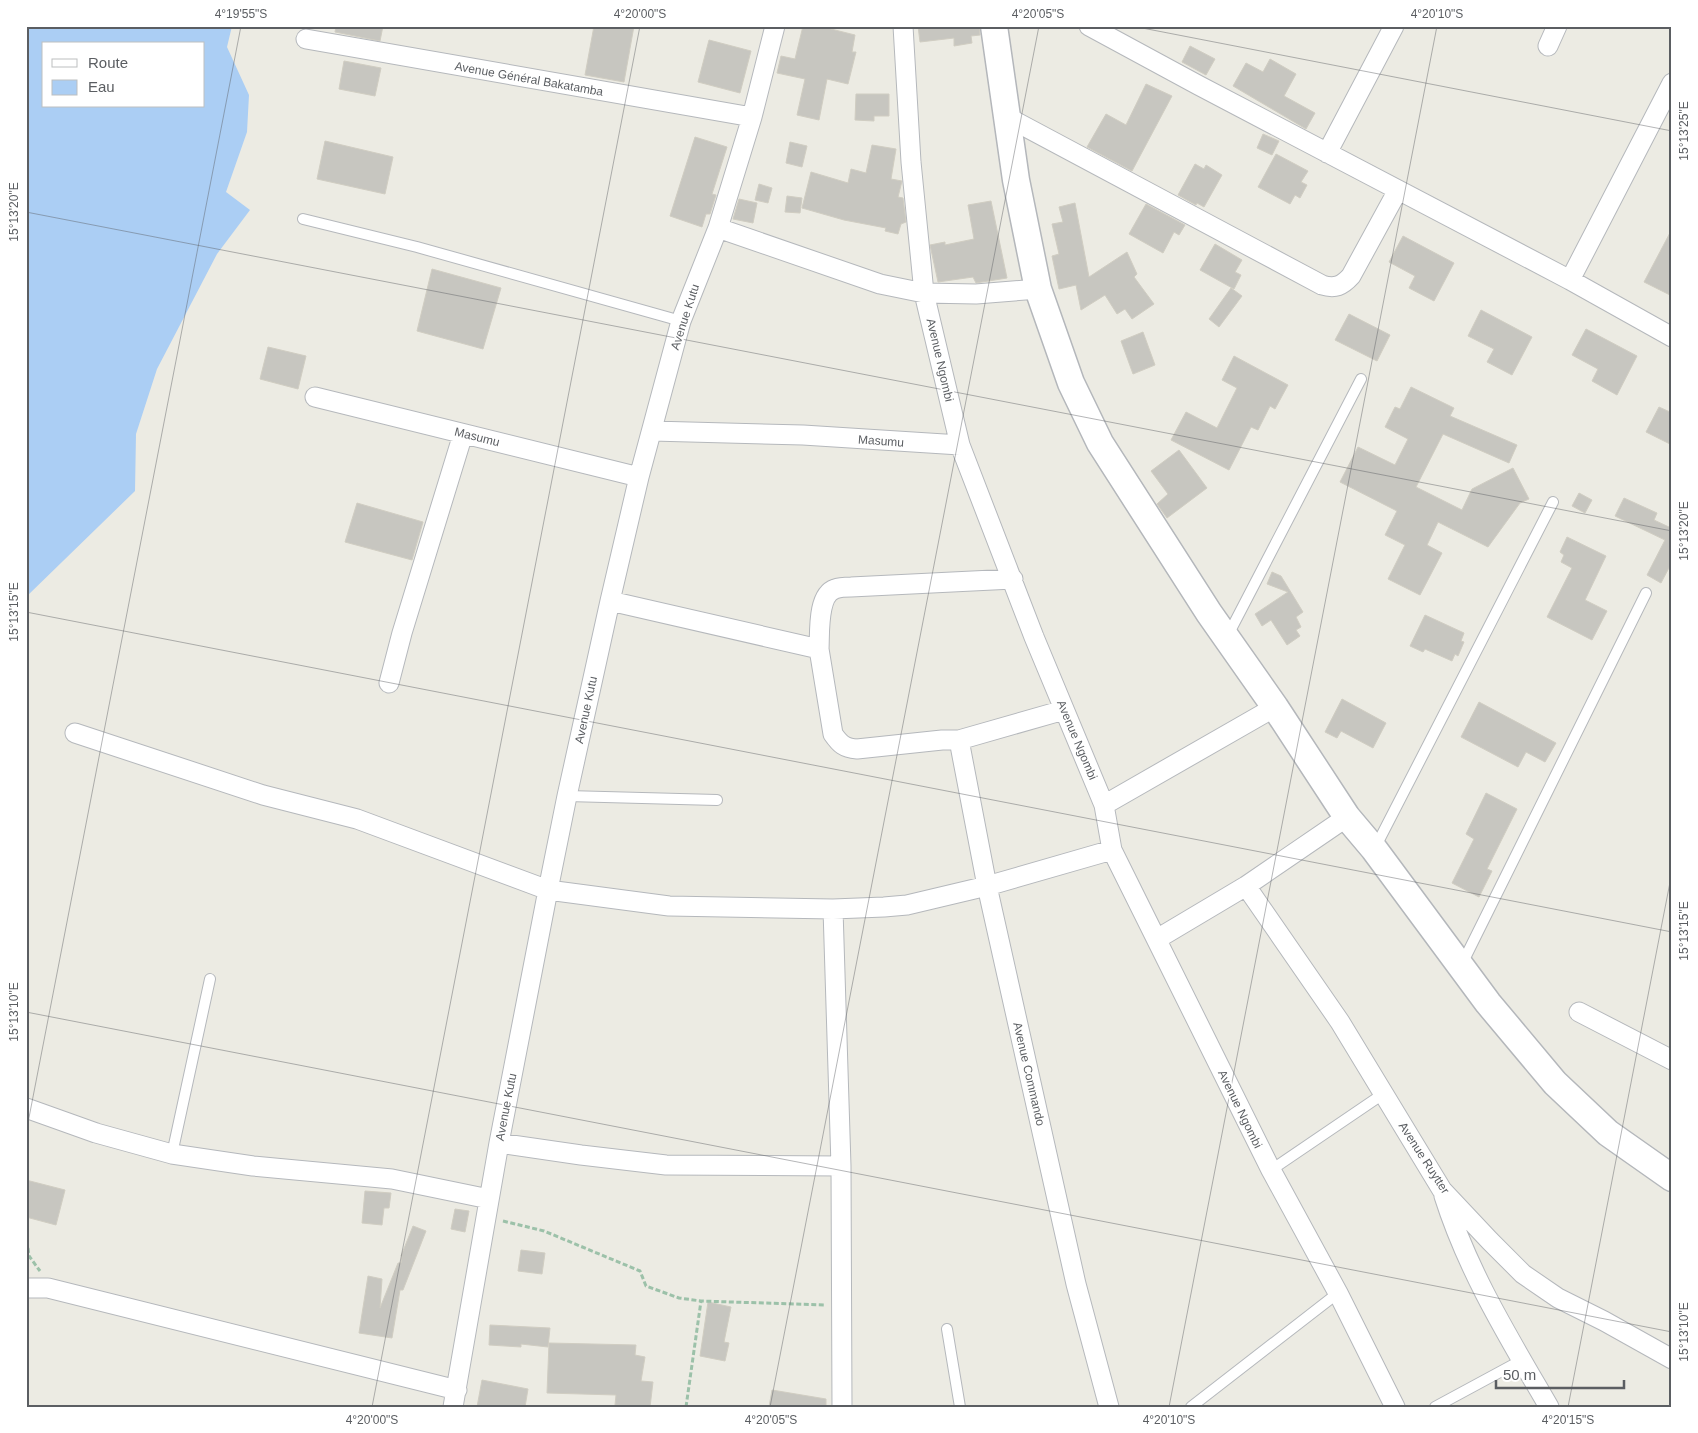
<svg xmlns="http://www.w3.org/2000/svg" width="1698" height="1433" font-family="Arial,sans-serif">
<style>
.water{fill:#abcef4;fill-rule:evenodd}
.building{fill:#c7c6c0;stroke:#d0cdc2}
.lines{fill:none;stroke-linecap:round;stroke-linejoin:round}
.service-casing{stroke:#b5b8bc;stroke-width:12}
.minor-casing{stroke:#b5b8bc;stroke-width:21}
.secondary-casing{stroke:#b4b7bb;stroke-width:29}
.path{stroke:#9cc1a9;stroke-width:3;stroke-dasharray:5 2.5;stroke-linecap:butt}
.service{stroke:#fff;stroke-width:10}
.minor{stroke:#fff;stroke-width:19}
.secondary{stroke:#fff;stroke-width:26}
.ticks{fill:none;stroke:#5b5e62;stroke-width:1;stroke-opacity:0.45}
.labels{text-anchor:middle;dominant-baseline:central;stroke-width:4;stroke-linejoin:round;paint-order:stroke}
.street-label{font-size:12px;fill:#5b5e62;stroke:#fff}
.neatline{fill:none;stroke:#5b5e62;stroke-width:2}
.ticks-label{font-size:12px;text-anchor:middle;fill:#5b5e62}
</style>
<rect width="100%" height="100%" fill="#ecebe3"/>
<path class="water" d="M 26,26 L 232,26 L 227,47 L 249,95 L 247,132 L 226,192 L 250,210 L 217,254 L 157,369 L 136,434 L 135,491 L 26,597 ZM 44,44 L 204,44 L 204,106 L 44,106 Z"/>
<path class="building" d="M 336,26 L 383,26 L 380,41 L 335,32 Z
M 594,26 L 634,26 L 624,82 L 585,75 Z
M 803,26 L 819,26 L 855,35 L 852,52 L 856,52 L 848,84 L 827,79 L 819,120 L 797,115 L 805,79 L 777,73 L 781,56 L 795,59 Z
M 918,26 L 979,26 L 980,35 L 971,36 L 972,43 L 954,46 L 954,38 L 920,42 Z
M 709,40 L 751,51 L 740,93 L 698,82 Z
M 1190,46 L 1215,59 L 1206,75 L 1182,62 Z
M 1270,59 L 1296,74 L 1284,96 L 1315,113 L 1306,129 L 1233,86 L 1246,63 L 1263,72 Z
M 344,61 L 381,68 L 375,96 L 339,89 Z
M 1146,84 L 1172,96 L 1132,171 L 1087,147 L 1106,114 L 1126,125 Z
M 856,94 L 889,94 L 889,116 L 874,116 L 874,121 L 855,120 Z
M 1263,134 L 1279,141 L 1272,155 L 1257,148 Z
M 695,137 L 727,147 L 712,194 L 716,195 L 710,214 L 706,214 L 702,227 L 670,216 Z
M 325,141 L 393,157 L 385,194 L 317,179 Z
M 790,142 L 807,146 L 802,167 L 786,163 Z
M 872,145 L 896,149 L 891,179 L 902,181 L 898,197 L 903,198 L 906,222 L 901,224 L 898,234 L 885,231 L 886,228 L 844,220 L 802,208 L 811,172 L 848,183 L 851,169 L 866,173 Z
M 1276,154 L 1308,171 L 1301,182 L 1307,185 L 1300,198 L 1295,195 L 1290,204 L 1258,187 Z
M 1195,164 L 1204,169 L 1206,165 L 1222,175 L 1204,207 L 1197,203 L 1196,205 L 1178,195 Z
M 759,184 L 772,188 L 768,203 L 755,200 Z
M 787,196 L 802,198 L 800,213 L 785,212 Z
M 739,199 L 757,203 L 753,223 L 733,219 Z
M 991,201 L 1007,278 L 976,283 L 973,277 L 938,282 L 930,245 L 945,242 L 945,245 L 974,239 L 968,205 Z
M 1075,203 L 1089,277 L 1127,252 L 1137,274 L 1134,277 L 1154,304 L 1132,319 L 1125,309 L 1117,314 L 1105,295 L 1081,310 L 1076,285 L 1059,289 L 1052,256 L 1059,254 L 1052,224 L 1063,222 L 1059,207 Z
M 1146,204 L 1185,225 L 1179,235 L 1174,232 L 1163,253 L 1129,234 Z
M 1672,229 L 1672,296 L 1644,282 Z
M 1403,236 L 1454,263 L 1434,301 L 1409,288 L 1415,276 L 1389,262 Z
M 1215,244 L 1242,260 L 1235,272 L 1241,275 L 1234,289 L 1200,270 Z
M 432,269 L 501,288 L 483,349 L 417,331 Z
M 1231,288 L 1242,296 L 1219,327 L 1209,319 Z
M 1481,310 L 1532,337 L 1512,375 L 1487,362 L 1494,349 L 1468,336 Z
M 1349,314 L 1390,335 L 1377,361 L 1335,340 Z
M 1586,329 L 1637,356 L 1617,395 L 1592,381 L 1598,369 L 1572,355 Z
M 1143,332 L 1155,365 L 1133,374 L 1121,341 Z
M 268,347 L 306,356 L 298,389 L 260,379 Z
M 1234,356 L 1288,385 L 1275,409 L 1270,406 L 1258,430 L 1251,427 L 1229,470 L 1171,440 L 1186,412 L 1217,428 L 1237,388 L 1222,380 Z
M 1411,387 L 1454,408 L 1450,416 L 1517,445 L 1509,463 L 1443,434 L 1416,487 L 1462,510 L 1472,489 L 1513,468 L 1529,499 L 1520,503 L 1488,547 L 1438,522 L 1427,545 L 1442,553 L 1420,595 L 1388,579 L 1405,545 L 1385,535 L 1397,511 L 1340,482 L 1358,447 L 1395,465 L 1408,439 L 1385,427 L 1395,407 L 1400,409 Z
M 1659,407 L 1672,413 L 1672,445 L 1646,432 Z
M 1179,450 L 1207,488 L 1167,518 L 1157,504 L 1168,494 L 1151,471 Z
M 1579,493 L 1592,500 L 1585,513 L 1572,506 Z
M 1624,498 L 1657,513 L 1654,520 L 1671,528 L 1672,526 L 1672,562 L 1661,583 L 1647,575 L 1665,540 L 1615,516 Z
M 357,503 L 423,522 L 412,560 L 345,542 Z
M 1567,537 L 1606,556 L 1585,600 L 1607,611 L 1592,640 L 1547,617 L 1572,568 L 1561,562 L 1564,555 L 1560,552 Z
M 1272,572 L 1281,576 L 1303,612 L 1296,617 L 1301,627 L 1296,630 L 1300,636 L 1287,645 L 1271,620 L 1262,626 L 1255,614 L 1288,592 L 1267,584 Z
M 1425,615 L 1464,633 L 1461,641 L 1464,642 L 1458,656 L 1455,654 L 1452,661 L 1425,649 L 1423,652 L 1410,646 Z
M 1342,699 L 1386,723 L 1373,748 L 1341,731 L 1337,738 L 1325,732 Z
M 1479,702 L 1556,743 L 1545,762 L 1526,752 L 1518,767 L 1461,737 Z
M 1486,793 L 1517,809 L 1487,869 L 1492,871 L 1479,897 L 1452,883 L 1474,839 L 1466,834 Z
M 26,1180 L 65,1190 L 56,1225 L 26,1217 Z
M 365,1191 L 391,1193 L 389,1208 L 384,1208 L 382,1225 L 362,1223 Z
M 455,1209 L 469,1211 L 465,1232 L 451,1229 Z
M 413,1226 L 426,1231 L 403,1290 L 400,1290 L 392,1338 L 359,1333 L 368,1276 L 382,1279 L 380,1308 L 398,1263 L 401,1263 L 402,1256 L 401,1256 Z
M 521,1250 L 545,1253 L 542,1274 L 518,1271 Z
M 708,1302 L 731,1307 L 724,1342 L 729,1343 L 725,1361 L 700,1356 Z
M 490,1325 L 550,1328 L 548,1347 L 521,1344 L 521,1347 L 489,1345 Z
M 549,1343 L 636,1345 L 635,1355 L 645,1357 L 641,1381 L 653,1382 L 650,1407 L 615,1405 L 616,1395 L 547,1393 Z
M 482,1380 L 528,1389 L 525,1407 L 477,1407 Z
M 772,1390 L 826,1399 L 826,1407 L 769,1407 Z"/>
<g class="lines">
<defs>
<path id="service" d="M 303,219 L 417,247 L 681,321
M 1227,637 L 1361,379
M 567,796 L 717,800
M 1375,848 L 1553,502
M 1461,966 L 1646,593
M 172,1154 L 210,979
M 1271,1170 L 1383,1094
M 947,1329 L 960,1407
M 1191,1407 L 1338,1293
M 1435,1407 L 1522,1360"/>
<path id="minor" d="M 903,26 L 911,162 L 924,293 L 960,445 L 1034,637 L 1104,805 L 1112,850 L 1271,1170 L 1338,1293 L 1395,1407
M 1089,26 L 1198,85 L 1570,280 L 1672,337
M 306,39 L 752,117
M 1548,46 L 1557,26
M 1007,117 L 1322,285 C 1335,289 1342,286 1351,276 L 1398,190
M 1327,153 L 1394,26
M 718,228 L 880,284 L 924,293 L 976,294 L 1038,289
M 1570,280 L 1672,83
M 315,397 L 639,477
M 652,431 L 803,435 L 960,445
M 610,601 L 819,649 L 833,734 C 840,744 844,748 857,749 L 942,740 L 959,740 L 1064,710
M 819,649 C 820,633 817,595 835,589 C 840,587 846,587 851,587 L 1013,579
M 389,683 L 402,633 L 463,434
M 75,733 L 263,795 L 357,819 L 548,890 L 669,906 L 833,909 L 884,907 L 907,905 L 987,886 L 1112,850
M 959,740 L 987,886 L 1076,1284 L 1109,1407
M 1104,805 L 1275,707
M 1246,886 L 1340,1022 L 1442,1190 L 1490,1241 L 1523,1274 L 1558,1298 L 1604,1321 L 1672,1359
M 833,909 L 841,1166 L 842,1407
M 1157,939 L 1246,886 L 1347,817
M 1579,1012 L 1672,1060
M 26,1108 L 96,1133 L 172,1154 L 253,1166 L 392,1179 L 489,1199
M 499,1143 L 581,1155 L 666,1165 L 841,1166
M 1444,1196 C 1468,1272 1509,1338 1549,1407
M 26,1288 L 48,1288 L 457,1390
M 453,1407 L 499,1143 L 548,890 L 567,796 L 610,601 L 639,477 L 681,321 L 718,228 L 752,117 L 775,26"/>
<path id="secondary" d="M 994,26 L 1016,180 L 1038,289 L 1071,383 L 1100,443 L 1209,613 L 1275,707 L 1347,817 L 1374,849 L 1488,1003 L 1555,1083 L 1608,1133 L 1672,1178"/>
</defs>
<use href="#service" class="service-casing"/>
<use href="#minor" class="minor-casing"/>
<use href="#secondary" class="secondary-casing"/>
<path class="path" d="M 503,1221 L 544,1231 L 640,1271 L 646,1286 L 679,1298 L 701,1301 L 825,1305
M 26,1233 L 29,1256 L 40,1271
M 686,1407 L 701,1301"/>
<use href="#service" class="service"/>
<use href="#minor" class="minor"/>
<use href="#secondary" class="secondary"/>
</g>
<path class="ticks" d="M 1132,26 L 1672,131M 26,212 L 1672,531M 26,612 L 1672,932M 26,1012 L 1672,1332M 26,1133 L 241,26M 372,1407 L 640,26M 770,1407 L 1039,26M 1169,1407 L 1437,26M 1568,1407 L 1672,872"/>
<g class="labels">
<g class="street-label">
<text transform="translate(529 79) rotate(10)">Avenue Général Bakatamba</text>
<text transform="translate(685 317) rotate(-72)">Avenue Kutu</text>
<text transform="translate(940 360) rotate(77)">Avenue Ngombi</text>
<text transform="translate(477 437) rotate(14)">Masumu</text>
<text transform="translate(881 441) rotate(4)">Masumu</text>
<text transform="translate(586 710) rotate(-78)">Avenue Kutu</text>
<text transform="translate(1077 740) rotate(67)">Avenue Ngombi</text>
<text transform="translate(1029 1074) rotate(77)">Avenue Commando</text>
<text transform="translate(506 1107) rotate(-79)">Avenue Kutu</text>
<text transform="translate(1240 1109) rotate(64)">Avenue Ngombi</text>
<text transform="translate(1424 1158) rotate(57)">Avenue Ruytter</text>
</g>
</g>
<rect width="1698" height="1433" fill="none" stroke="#ffffff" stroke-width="55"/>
<rect x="42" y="42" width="162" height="65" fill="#ffffff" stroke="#bdbfc0"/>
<rect x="52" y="59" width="25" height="8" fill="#ffffff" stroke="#bdbfc0"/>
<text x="88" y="68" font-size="15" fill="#5b5e62">Route</text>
<rect x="52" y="80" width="25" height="15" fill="#abcef4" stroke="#bdbfc0"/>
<text x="88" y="92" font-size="15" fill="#5b5e62">Eau</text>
<path d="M1496 1380v8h128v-8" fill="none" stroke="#5b5e62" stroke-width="2.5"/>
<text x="1503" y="1380" font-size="15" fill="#5b5e62" stroke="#ffffff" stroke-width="4" paint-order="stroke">50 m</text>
<rect x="28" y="28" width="1642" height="1378" class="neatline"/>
<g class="ticks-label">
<text x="241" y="18">4°19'55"S</text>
<text x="640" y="18">4°20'00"S</text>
<text x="1038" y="18">4°20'05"S</text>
<text x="1437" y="18">4°20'10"S</text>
<text transform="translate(1684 131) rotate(-90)" y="4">15°13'25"E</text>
<text transform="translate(14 212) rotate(-90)" y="4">15°13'20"E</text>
<text transform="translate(1684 531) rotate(-90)" y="4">15°13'20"E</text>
<text transform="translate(14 612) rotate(-90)" y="4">15°13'15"E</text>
<text transform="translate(1684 931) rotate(-90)" y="4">15°13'15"E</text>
<text transform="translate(14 1012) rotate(-90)" y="4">15°13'10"E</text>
<text transform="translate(1684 1332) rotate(-90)" y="4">15°13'10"E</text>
<text x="372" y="1424">4°20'00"S</text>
<text x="771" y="1424">4°20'05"S</text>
<text x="1169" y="1424">4°20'10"S</text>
<text x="1568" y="1424">4°20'15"S</text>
</g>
</svg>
